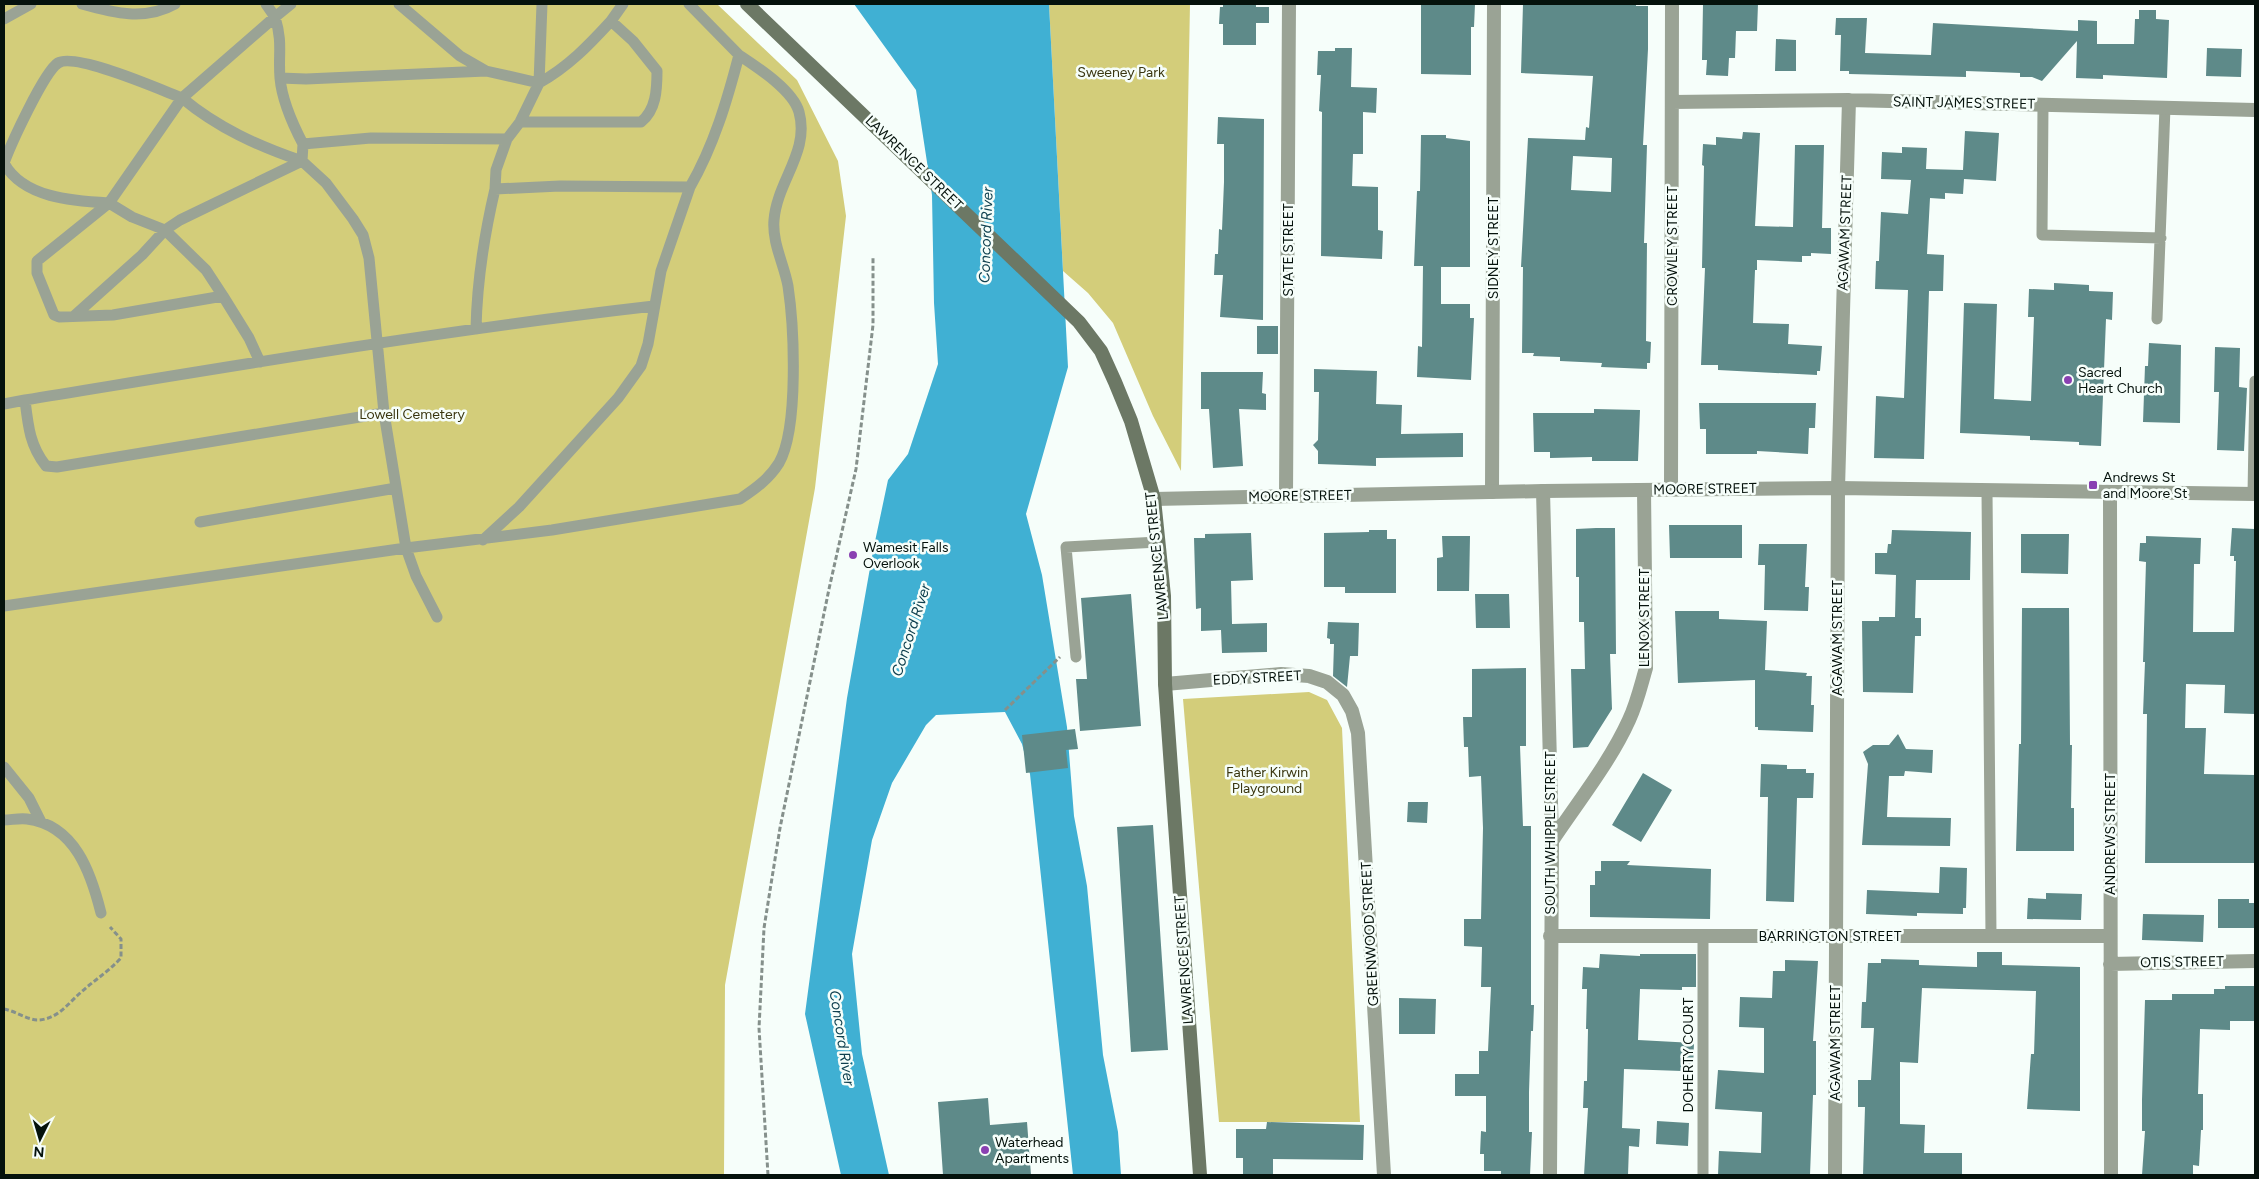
<svg xmlns="http://www.w3.org/2000/svg" width="2259" height="1179" font-family="Figtree,sans-serif">
<style>
.green{fill:#d3cd7a}
.water{fill:#40b0d3}
.building{fill:#5e8a89;fill-rule:evenodd}
.lines{fill:none;stroke-linecap:round;stroke-linejoin:round}
.path{stroke:#85908b;stroke-width:3;stroke-dasharray:5 2.5;stroke-linecap:butt}
.service{stroke:#9aa395;stroke-width:11}
.minor{stroke:#9aa395;stroke-width:14}
.tertiary{stroke:#9aa395;stroke-width:14}
.secondary{stroke:#6c7865;stroke-width:14}
.poi-dot{fill:#8a40b2;stroke:#f6fefa;stroke-width:2}
.labels{text-anchor:middle;dominant-baseline:central;stroke-width:5;stroke-linejoin:round;paint-order:stroke}
.park-label{font-size:14px;fill:#3a3610;stroke:#f6fefa}
.street-label{font-size:14px;fill:#05120c;stroke:#f6fefa}
.poi-label{font-size:14px;fill:#05120c;stroke:#f6fefa;text-anchor:start}
.water-label{font-size:15px;font-style:italic;fill:#0f404f;stroke:#f6fefa}
</style>
<rect width="100%" height="100%" fill="#f6fefa"/>
<path class="green" d="M 4,4 L 717,4 L 797,80 L 838,161 L 846,216 L 815,488 L 725,985 L 724,1175 L 4,1175 Z
M 1049,4 L 1190,4 L 1181,471 L 1153,416 L 1113,323 L 1088,293 L 1063,271 Z
M 1309,692 L 1327,700 L 1342,728 L 1360,1122 L 1219,1122 L 1183,699 Z"/>
<path class="water" d="M 854,4 L 1049,4 L 1068,367 L 1026,514 L 1042,575 L 1067,727 L 1074,816 L 1087,886 L 1103,1055 L 1118,1132 L 1121,1175 L 1073,1175 L 1030,774 L 1022,744 L 1005,712 L 936,715 L 926,725 L 892,783 L 872,840 L 852,954 L 862,1054 L 889,1175 L 841,1175 L 805,1014 L 847,698 L 873,551 L 888,480 L 908,454 L 938,364 L 934,303 L 932,195 L 916,90 Z"/>
<path class="building" d="M 1223,4 L 1256,4 L 1256,7 L 1269,7 L 1269,23 L 1256,23 L 1256,45 L 1223,45 L 1223,24 L 1219,24 L 1220,7 L 1223,7 Z
M 1421,4 L 1475,4 L 1474,27 L 1471,27 L 1471,75 L 1421,74 Z
M 1523,4 L 1636,4 L 1636,6 L 1648,6 L 1648,49 L 1643,145 L 1647,145 L 1644,243 L 1647,243 L 1646,341 L 1651,342 L 1650,363 L 1647,363 L 1647,369 L 1601,367 L 1602,363 L 1560,361 L 1560,357 L 1533,356 L 1534,353 L 1522,353 L 1523,267 L 1521,267 L 1528,138 L 1585,140 L 1586,127 L 1589,128 L 1593,76 L 1521,73 ZM 1573,156 L 1612,158 L 1611,192 L 1571,190 Z
M 1703,4 L 1758,4 L 1757,31 L 1736,31 L 1735,58 L 1729,58 L 1728,76 L 1706,75 L 1707,60 L 1702,60 Z
M 2139,10 L 2156,10 L 2156,19 L 2169,20 L 2167,78 L 2103,75 L 2103,79 L 2076,78 L 2077,41 L 2042,81 L 2032,77 L 2020,77 L 2020,73 L 1966,71 L 1966,77 L 1849,74 L 1849,71 L 1840,71 L 1841,35 L 1835,35 L 1836,18 L 1867,18 L 1865,53 L 1931,55 L 1933,23 L 2078,31 L 2078,20 L 2097,21 L 2097,44 L 2134,44 L 2135,19 L 2139,19 Z
M 1776,39 L 1796,40 L 1796,71 L 1775,71 Z
M 1335,48 L 1352,48 L 1351,87 L 1377,88 L 1376,113 L 1363,112 L 1363,154 L 1353,154 L 1352,186 L 1378,187 L 1378,230 L 1383,231 L 1382,259 L 1321,256 L 1322,112 L 1319,111 L 1321,75 L 1317,75 L 1318,51 L 1335,51 Z
M 2207,48 L 2242,49 L 2241,77 L 2206,76 Z
M 1218,117 L 1264,119 L 1263,320 L 1220,317 L 1223,275 L 1214,275 L 1215,254 L 1218,254 L 1219,229 L 1222,230 L 1224,182 L 1224,144 L 1217,144 Z
M 1965,131 L 1999,133 L 1996,181 L 1964,179 L 1963,194 L 1945,193 L 1945,199 L 1930,198 L 1927,254 L 1944,255 L 1943,291 L 1929,291 L 1924,459 L 1874,458 L 1876,396 L 1904,398 L 1908,290 L 1875,289 L 1876,261 L 1879,261 L 1881,212 L 1908,214 L 1911,180 L 1881,179 L 1882,152 L 1902,153 L 1902,147 L 1927,148 L 1926,169 L 1963,170 Z
M 1743,132 L 1760,133 L 1755,226 L 1793,227 L 1795,145 L 1824,145 L 1822,228 L 1831,228 L 1831,254 L 1811,253 L 1811,256 L 1802,256 L 1802,262 L 1757,260 L 1757,270 L 1755,270 L 1753,323 L 1789,324 L 1788,344 L 1822,346 L 1820,371 L 1817,371 L 1817,375 L 1718,370 L 1718,365 L 1701,365 L 1705,268 L 1702,268 L 1704,166 L 1702,165 L 1703,144 L 1716,145 L 1716,137 L 1742,139 Z
M 1421,135 L 1446,135 L 1446,138 L 1470,141 L 1470,267 L 1441,267 L 1441,304 L 1470,304 L 1470,318 L 1474,318 L 1471,380 L 1417,377 L 1418,346 L 1422,347 L 1423,266 L 1414,266 L 1417,191 L 1420,191 Z
M 2054,283 L 2089,285 L 2089,291 L 2113,292 L 2112,320 L 2106,319 L 2101,446 L 2079,445 L 2079,442 L 2030,440 L 2030,436 L 1960,433 L 1964,303 L 1997,304 L 1994,399 L 2031,401 L 2034,317 L 2028,317 L 2029,289 L 2054,290 Z
M 1257,326 L 1278,326 L 1278,354 L 1257,354 Z
M 2149,343 L 2181,345 L 2180,423 L 2143,422 L 2145,366 L 2148,366 Z
M 2215,347 L 2240,348 L 2239,387 L 2247,388 L 2244,451 L 2217,450 L 2219,392 L 2214,392 Z
M 1314,369 L 1377,371 L 1376,404 L 1402,405 L 1401,434 L 1463,433 L 1463,457 L 1376,458 L 1376,466 L 1318,464 L 1318,451 L 1313,445 L 1318,440 L 1319,392 L 1314,392 Z
M 1201,372 L 1263,372 L 1262,393 L 1266,394 L 1266,410 L 1239,409 L 1243,466 L 1213,468 L 1209,409 L 1201,409 Z
M 1699,403 L 1816,403 L 1815,428 L 1809,428 L 1808,454 L 1757,451 L 1757,454 L 1706,454 L 1706,429 L 1700,429 Z
M 1594,409 L 1640,410 L 1638,461 L 1592,461 L 1592,457 L 1550,458 L 1550,452 L 1534,452 L 1533,413 L 1594,413 Z
M 1669,525 L 1742,525 L 1742,558 L 1670,558 Z
M 1596,528 L 1615,528 L 1616,654 L 1610,654 L 1612,709 L 1588,747 L 1573,748 L 1571,669 L 1585,669 L 1584,622 L 1579,622 L 1579,577 L 1576,577 L 1576,529 Z
M 2232,528 L 2255,529 L 2255,714 L 2224,713 L 2225,685 L 2186,684 L 2185,728 L 2206,728 L 2204,774 L 2255,775 L 2255,863 L 2145,863 L 2147,714 L 2143,714 L 2145,662 L 2143,662 L 2146,562 L 2139,561 L 2140,543 L 2146,543 L 2146,536 L 2201,538 L 2200,564 L 2194,564 L 2193,632 L 2234,632 L 2236,561 L 2234,561 L 2234,556 L 2230,556 Z
M 1369,530 L 1387,530 L 1387,539 L 1396,539 L 1396,593 L 1345,593 L 1345,587 L 1324,587 L 1324,533 L 1369,532 Z
M 1892,530 L 1971,532 L 1970,580 L 1916,580 L 1915,618 L 1921,618 L 1921,636 L 1915,636 L 1913,693 L 1863,692 L 1862,621 L 1879,621 L 1879,617 L 1895,617 L 1896,575 L 1875,574 L 1875,553 L 1887,553 L 1888,544 L 1891,544 Z
M 1251,533 L 1253,580 L 1231,581 L 1232,624 L 1267,623 L 1267,652 L 1222,653 L 1221,630 L 1201,631 L 1201,608 L 1196,609 L 1194,538 L 1205,538 L 1205,534 Z
M 2021,534 L 2069,534 L 2068,574 L 2021,573 Z
M 1442,536 L 1470,536 L 1469,591 L 1437,591 L 1437,558 L 1443,557 Z
M 1759,544 L 1807,544 L 1805,587 L 1809,587 L 1808,611 L 1764,610 L 1765,565 L 1758,565 Z
M 1131,594 L 1141,726 L 1080,731 L 1076,679 L 1087,679 L 1081,598 Z
M 1475,594 L 1509,594 L 1510,628 L 1476,628 Z
M 2022,608 L 2069,608 L 2070,745 L 2072,745 L 2071,808 L 2074,808 L 2074,851 L 2016,851 L 2019,744 L 2021,744 Z
M 1675,611 L 1719,611 L 1719,619 L 1767,621 L 1765,670 L 1807,673 L 1806,676 L 1812,676 L 1811,705 L 1814,705 L 1813,732 L 1758,730 L 1758,727 L 1755,727 L 1755,680 L 1678,683 Z
M 1328,622 L 1359,623 L 1358,656 L 1350,656 L 1347,687 L 1333,676 L 1334,644 L 1330,644 L 1330,639 L 1327,638 Z
M 1526,668 L 1526,746 L 1520,746 L 1523,826 L 1531,826 L 1531,1005 L 1534,1005 L 1533,1031 L 1531,1031 L 1529,1092 L 1529,1132 L 1532,1132 L 1530,1175 L 1501,1175 L 1501,1171 L 1484,1171 L 1484,1154 L 1480,1154 L 1481,1131 L 1486,1132 L 1486,1096 L 1455,1096 L 1455,1074 L 1479,1074 L 1479,1051 L 1488,1051 L 1491,987 L 1481,987 L 1482,947 L 1464,946 L 1464,919 L 1481,919 L 1483,828 L 1481,776 L 1469,777 L 1468,747 L 1464,747 L 1463,717 L 1472,717 L 1472,669 Z
M 1075,729 L 1078,749 L 1066,750 L 1068,768 L 1026,773 L 1022,735 Z
M 1898,734 L 1906,749 L 1933,750 L 1932,773 L 1905,771 L 1904,776 L 1889,776 L 1887,817 L 1951,818 L 1950,846 L 1862,845 L 1868,764 L 1863,752 L 1873,745 L 1889,745 Z
M 1761,764 L 1787,765 L 1787,769 L 1806,769 L 1806,773 L 1814,773 L 1813,798 L 1797,798 L 1794,902 L 1766,901 L 1768,797 L 1760,797 Z
M 1643,773 L 1672,790 L 1641,842 L 1612,825 Z
M 1408,802 L 1428,802 L 1427,823 L 1407,822 Z
M 1153,825 L 1168,1050 L 1131,1052 L 1117,827 Z
M 1601,861 L 1630,861 L 1627,865 L 1711,869 L 1710,919 L 1590,917 L 1590,885 L 1595,885 L 1595,871 L 1601,871 Z
M 1940,867 L 1967,868 L 1966,908 L 1963,908 L 1963,914 L 1917,913 L 1917,916 L 1866,914 L 1867,890 L 1939,893 Z
M 2046,893 L 2082,894 L 2081,920 L 2027,919 L 2028,898 L 2046,899 Z
M 2218,899 L 2249,899 L 2249,903 L 2255,903 L 2255,928 L 2218,928 Z
M 2143,914 L 2204,915 L 2203,942 L 2142,940 Z
M 1977,952 L 2002,952 L 2002,965 L 2080,967 L 2080,1111 L 2027,1109 L 2031,1054 L 2034,1054 L 2036,991 L 1922,988 L 1918,1063 L 1900,1062 L 1900,1124 L 1925,1125 L 1924,1153 L 1962,1153 L 1962,1175 L 1863,1175 L 1865,1107 L 1858,1107 L 1858,1080 L 1871,1080 L 1874,1028 L 1861,1028 L 1862,1002 L 1866,1002 L 1868,963 L 1881,963 L 1881,959 L 1919,960 L 1919,965 L 1977,967 Z
M 1600,954 L 1640,956 L 1640,954 L 1696,954 L 1696,987 L 1682,987 L 1682,990 L 1640,989 L 1638,1040 L 1694,1043 L 1693,1068 L 1682,1067 L 1682,1071 L 1624,1069 L 1622,1128 L 1640,1129 L 1639,1147 L 1629,1146 L 1628,1175 L 1584,1175 L 1588,1108 L 1583,1108 L 1584,1081 L 1587,1081 L 1588,1029 L 1586,1029 L 1587,989 L 1582,989 L 1583,967 L 1599,968 Z
M 1785,960 L 1818,961 L 1813,1041 L 1816,1041 L 1816,1095 L 1813,1095 L 1810,1175 L 1718,1175 L 1719,1151 L 1761,1153 L 1762,1112 L 1715,1109 L 1718,1070 L 1764,1073 L 1764,1028 L 1739,1027 L 1740,997 L 1772,998 L 1773,971 L 1785,971 Z
M 2225,986 L 2255,986 L 2255,1021 L 2230,1021 L 2230,1030 L 2200,1029 L 2198,1094 L 2203,1094 L 2203,1130 L 2201,1130 L 2199,1166 L 2193,1165 L 2193,1175 L 2142,1175 L 2145,1131 L 2142,1131 L 2142,1100 L 2145,1000 L 2172,1000 L 2172,994 L 2214,994 L 2214,989 L 2225,989 Z
M 1399,998 L 1436,999 L 1435,1034 L 1399,1034 Z
M 988,1098 L 990,1125 L 1027,1122 L 1031,1175 L 943,1175 L 938,1102 Z
M 1657,1121 L 1689,1123 L 1688,1146 L 1656,1144 Z
M 1267,1122 L 1364,1125 L 1363,1160 L 1273,1159 L 1273,1175 L 1243,1175 L 1243,1158 L 1236,1158 L 1236,1129 L 1266,1129 Z"/>
<g class="lines">
<path class="path" d="M 1005,710 L 1060,657
M 4,1009 C 15,1011 26,1019 37,1020 C 56,1020 67,1005 79,994 C 93,981 107,973 121,958 L 121,939 L 110,927
M 768,1175 L 759,1028 L 764,928 L 780,828 L 829,589 L 856,469 L 873,325 L 873,257"/>
<path class="service" d="M 82,4 C 114,13 145,21 175,4
M 266,4 L 275,17 L 291,4
M 689,4 L 739,55
M 4,19 L 31,4
M 611,21 L 623,4
M 739,55 C 757,67 793,90 799,112 C 810,152 777,181 774,220 C 772,243 784,264 788,286 C 794,326 799,428 779,463 C 769,479 755,489 740,499 L 552,530 L 406,548 L 384,413 L 369,258 L 363,235 L 353,219 L 326,183 L 302,161 L 303,144 L 371,138 L 507,139 L 496,170 L 495,189 L 560,186 L 690,187 C 714,145 727,101 739,55 Z
M 486,71 L 539,83 C 568,67 589,45 611,21 L 633,41 L 657,71 C 657,90 656,110 641,122 L 520,122
M 280,78 L 306,79 L 486,71 L 460,56 L 399,4
M 2043,105 L 2042,235 L 2161,238
M 507,139 L 520,122 L 539,83 L 542,4
M 109,203 C 73,201 23,198 4,163 C 11,144 44,72 58,63 C 75,52 161,90 182,98 L 275,17 C 283,43 278,54 280,78 C 282,101 292,123 303,144
M 223,296 L 249,338 L 260,362
M 74,316 L 142,255 L 165,230 L 180,220 L 302,161 C 258,146 218,128 182,98 L 109,203 L 132,217 L 165,230 L 206,270 L 223,296 L 113,315 L 59,317 L 54,315 L 37,273 L 37,261 L 109,203
M 2157,319 L 2165,107
M 476,329 C 477,281 484,236 495,189
M 25,400 C 234,366 444,330 654,306
M 4,404 L 25,400 C 28,426 30,446 46,466 L 57,467 L 384,413
M 1987,491 L 1991,936
M 2253,494 L 2255,381
M 200,522 L 396,488
M 483,540 L 519,507 L 618,398 L 641,366 L 648,344 L 661,271 L 690,187
M 4,606 L 406,548 L 416,576 L 437,617
M 1076,657 L 1066,547 L 1158,542
M 4,767 L 29,798 L 41,822
M 4,820 C 11,820 19,818 27,819 C 75,825 91,873 101,913
M 1703,1175 L 1703,935"/>
<path class="minor" d="M 1672,102 L 1849,100 L 2255,110
M 1671,489 L 1672,4
M 1543,491 L 1552,841 L 1550,1175
M 1492,492 L 1494,4
M 2110,493 L 2111,1175
M 1286,496 L 1289,4
M 1165,684 L 1281,674 L 1309,676 L 1327,682 L 1343,695 L 1352,711 L 1358,733 L 1384,1175
M 1552,841 C 1578,802 1610,762 1629,720 C 1637,703 1641,685 1646,668 L 1644,490
M 1550,936 L 2110,936
M 2110,964 L 2255,961
M 1835,1175 L 1838,488 L 1849,100"/>
<path class="tertiary" d="M 1154,499 L 1543,491 L 1838,488 L 2255,494"/>
<path class="secondary" d="M 747,4 L 1079,322 L 1101,351 L 1115,382 L 1131,421 L 1154,499 L 1164,596 L 1165,684 L 1200,1175"/>
</g>
<g class="poi-dot">
<circle cx="2068" cy="380" r="5"/>
<rect x="2088" y="480" width="10" height="10" rx="2.5"/>
<circle cx="853" cy="555" r="5"/>
<circle cx="985" cy="1150" r="5"/>
</g>
<g class="labels">
<g class="park-label">
<text x="1121" y="72">Sweeney Park</text>
<text x="412" y="414">Lowell Cemetery</text>
<text x="1267" y="772">Father Kirwin<tspan x="1267" dy="16">Playground</tspan></text>
</g>
<g class="street-label">
<text transform="translate(1964 103) rotate(1)">SAINT JAMES STREET</text>
<text transform="translate(914 163) rotate(44)">LAWRENCE STREET</text>
<text transform="translate(1845 233) rotate(-88)">AGAWAM STREET</text>
<text transform="translate(1672 246) rotate(-90)">CROWLEY STREET</text>
<text transform="translate(1493 248) rotate(-90)">SIDNEY STREET</text>
<text transform="translate(1288 250) rotate(-90)">STATE STREET</text>
<text transform="translate(1705 489) rotate(-1)">MOORE STREET</text>
<text transform="translate(1300 496) rotate(-1)">MOORE STREET</text>
<text transform="translate(1157 556) rotate(-96)">LAWRENCE STREET</text>
<text transform="translate(1644 618) rotate(-90)">LENOX STREET</text>
<text transform="translate(1837 638) rotate(-90)">AGAWAM STREET</text>
<text transform="translate(1257 678) rotate(-3)">EDDY STREET</text>
<text transform="translate(1550 833) rotate(-90)">SOUTH WHIPPLE STREET</text>
<text transform="translate(2110 834) rotate(-90)">ANDREWS STREET</text>
<text transform="translate(1370 934) rotate(-93)">GREENWOOD STREET</text>
<text x="1830" y="936">BARRINGTON STREET</text>
<text transform="translate(1184 960) rotate(-94)">LAWRENCE STREET</text>
<text transform="translate(2182 962) rotate(-1)">OTIS STREET</text>
<text transform="translate(1835 1043) rotate(-90)">AGAWAM STREET</text>
<text transform="translate(1688 1055) rotate(-90)">DOHERTY COURT</text>
</g>
<g class="poi-label">
<text x="2078" y="372">Sacred<tspan x="2078" dy="16">Heart Church</tspan></text>
<text x="2103" y="477">Andrews St<tspan x="2103" dy="16">and Moore St</tspan></text>
<text x="863" y="547">Wamesit Falls<tspan x="863" dy="16">Overlook</tspan></text>
<text x="995" y="1142">Waterhead<tspan x="995" dy="16">Apartments</tspan></text>
</g>
<g class="water-label">
<text transform="translate(986 235) rotate(-88)">Concord River</text>
<text transform="translate(911 630) rotate(-72)">Concord River</text>
<text transform="translate(842 1038) rotate(81)">Concord River</text>
</g>
</g>
<rect width="2259" height="1179" fill="none" stroke="#05120c" stroke-width="10"/>
<g transform="translate(40 1139) rotate(185)" stroke="#f6fefa" stroke-width="4" paint-order="stroke">
<path d="M0-4L9 19L0 12L-9 19Z" fill="#05120c"/>
<text y="-8" font-size="14" font-weight="bold" text-anchor="middle" fill="#05120c">N</text>
</g>
</svg>
